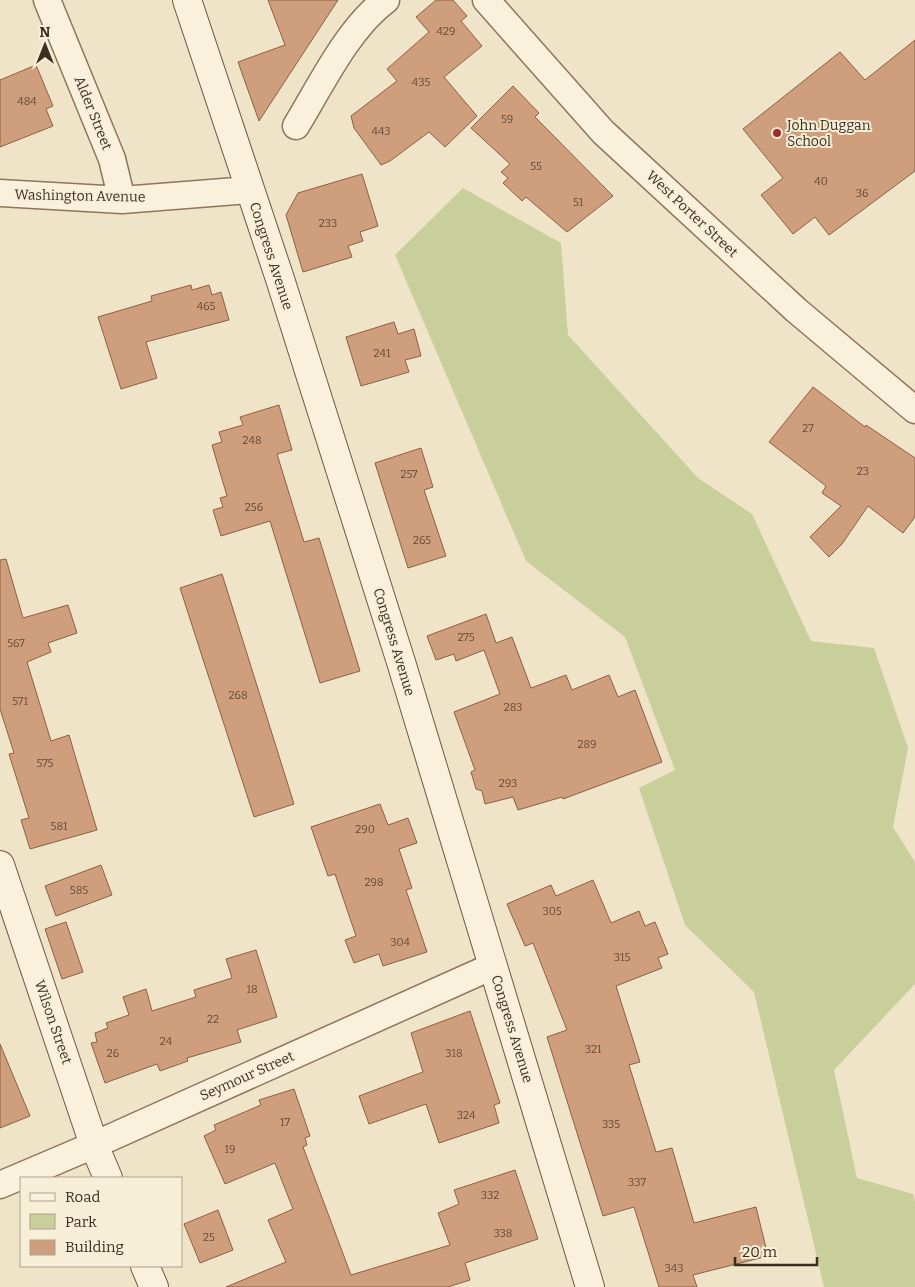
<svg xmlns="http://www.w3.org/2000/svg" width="915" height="1287" font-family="Bitter,serif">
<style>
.green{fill:#c9cf9b}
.building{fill:#cf9f7d;stroke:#8d5f41}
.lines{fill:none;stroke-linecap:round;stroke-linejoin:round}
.street-casing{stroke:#8d765c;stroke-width:29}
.secondary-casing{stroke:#6f573f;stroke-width:30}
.street{stroke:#faf1dc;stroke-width:26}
.secondary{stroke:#faf1dc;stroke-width:28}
.poi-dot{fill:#9e2a2b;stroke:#f7eed8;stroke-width:2}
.labels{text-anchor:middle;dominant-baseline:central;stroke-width:4;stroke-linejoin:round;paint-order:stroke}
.number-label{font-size:11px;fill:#624a37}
.street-label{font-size:14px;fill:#3d2e20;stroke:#f7eed8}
.poi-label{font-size:14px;fill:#3d2e20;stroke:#f7eed8;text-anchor:start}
</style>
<rect width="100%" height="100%" fill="#f0e4c8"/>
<path class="green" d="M 463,188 L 561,243 L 568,335 L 698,478 L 752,514 L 811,641 L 874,648 L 908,748 L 893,827 L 915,862 L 915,984 L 834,1070 L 857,1178 L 913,1194 L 915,1201 L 915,1287 L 824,1287 L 754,992 L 685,925 L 639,788 L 675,770 L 625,637 L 526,561 L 395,255 Z"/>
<path class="building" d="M 268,0 L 338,0 L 259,121 L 238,62 L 285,45 Z
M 436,0 L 453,0 L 467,16 L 461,21 L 482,46 L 444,77 L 477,116 L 445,147 L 429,132 L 390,161 L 381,165 L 354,128 L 351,116 L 397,81 L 387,69 L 429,32 L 416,17 Z
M 915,40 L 915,171 L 829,235 L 815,217 L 793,234 L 761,195 L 783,178 L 743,129 L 840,52 L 865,80 Z
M 36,65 L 53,106 L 46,109 L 53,126 L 0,147 L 0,80 Z
M 513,86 L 539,113 L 535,117 L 613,196 L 567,232 L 526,197 L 522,201 L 503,183 L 508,178 L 501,172 L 510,164 L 471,128 Z
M 362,174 L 378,226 L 360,232 L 363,241 L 348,246 L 352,257 L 303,272 L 286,215 L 298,193 Z
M 191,285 L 192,290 L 209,285 L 212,295 L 221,292 L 229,320 L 146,342 L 157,378 L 121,389 L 98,317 L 152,301 L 151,296 Z
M 394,322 L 398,334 L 414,329 L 421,356 L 405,360 L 409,372 L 361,386 L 346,337 Z
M 813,387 L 865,427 L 866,425 L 915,458 L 915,517 L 903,533 L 868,506 L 842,544 L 829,557 L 810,537 L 841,506 L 822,493 L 826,486 L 769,442 Z
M 279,405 L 292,450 L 277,454 L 304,542 L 319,538 L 360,671 L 320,683 L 270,521 L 221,536 L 213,510 L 223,507 L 220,498 L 227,496 L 212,445 L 222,442 L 219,432 L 243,425 L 240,417 Z
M 421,448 L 433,487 L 424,490 L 446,556 L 408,568 L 375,463 Z
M 6,559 L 23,618 L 68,605 L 77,633 L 48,643 L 51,652 L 27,662 L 51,741 L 69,735 L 97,830 L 30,849 L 21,820 L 29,818 L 9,754 L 14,753 L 0,709 L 0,560 Z
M 222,574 L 294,804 L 254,817 L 180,588 Z
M 486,614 L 496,643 L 512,637 L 531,688 L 566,675 L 572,690 L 609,675 L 618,697 L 635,690 L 662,762 L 563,799 L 562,797 L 518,810 L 513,797 L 485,804 L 482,791 L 476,789 L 471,772 L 475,770 L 454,712 L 500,694 L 484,650 L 456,661 L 454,654 L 436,660 L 427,636 Z
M 380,804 L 388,825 L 408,818 L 417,843 L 399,849 L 412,888 L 406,890 L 427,952 L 383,966 L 379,954 L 354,963 L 345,940 L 356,936 L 335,874 L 328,876 L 311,827 Z
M 101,865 L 112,895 L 56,916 L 45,886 Z
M 593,880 L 611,923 L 639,911 L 645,926 L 655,922 L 668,954 L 658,958 L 662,968 L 616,986 L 640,1062 L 629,1065 L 656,1152 L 672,1148 L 694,1223 L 756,1207 L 768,1256 L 693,1275 L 697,1287 L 659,1287 L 634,1207 L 603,1216 L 547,1037 L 567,1030 L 533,943 L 525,946 L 507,904 L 551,885 L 556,896 Z
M 66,922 L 83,972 L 62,979 L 45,929 Z
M 256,950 L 277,1017 L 237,1030 L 241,1042 L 187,1058 L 188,1061 L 160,1071 L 157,1064 L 105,1083 L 91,1043 L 97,1042 L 95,1033 L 108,1028 L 106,1023 L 129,1015 L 123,997 L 146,989 L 152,1011 L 196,997 L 194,990 L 232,978 L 226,959 Z
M 470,1011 L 500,1103 L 494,1105 L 499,1123 L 439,1143 L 426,1104 L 369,1124 L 359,1096 L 423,1072 L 411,1033 Z
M 0,1044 L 30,1116 L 0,1128 Z
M 294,1089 L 310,1136 L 305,1138 L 307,1145 L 303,1147 L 351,1275 L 450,1245 L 438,1213 L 459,1204 L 454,1190 L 515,1170 L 538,1239 L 465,1263 L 470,1280 L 448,1287 L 226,1287 L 286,1262 L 268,1220 L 293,1209 L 275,1163 L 225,1184 L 204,1136 L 216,1130 L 214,1125 L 261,1105 L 259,1100 Z
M 218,1210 L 233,1250 L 200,1263 L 184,1224 Z"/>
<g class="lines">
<defs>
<path id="street" d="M 47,0 L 112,159 L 122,200
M 486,0 L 603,132 L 796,310 L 915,410
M 296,126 C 321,85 348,28 386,0
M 0,193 L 122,200 L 249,190
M 0,1185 L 94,1145 L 493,966"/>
<path id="secondary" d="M 187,0 L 280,279 L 401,662 L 590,1287
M 0,865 L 94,1145 L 108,1178
M 145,1266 L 154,1287"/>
</defs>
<use href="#street" class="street-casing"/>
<use href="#secondary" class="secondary-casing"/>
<use href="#street" class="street"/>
<use href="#secondary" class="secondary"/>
</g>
<circle class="poi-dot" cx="777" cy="133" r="5"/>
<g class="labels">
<g class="number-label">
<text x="446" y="31">429</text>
<text x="421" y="82">435</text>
<text x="27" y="101">484</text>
<text x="507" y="119">59</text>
<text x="381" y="131">443</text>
<text x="536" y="166">55</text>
<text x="821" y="181">40</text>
<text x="862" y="193">36</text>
<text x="578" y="202">51</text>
<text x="328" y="223">233</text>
<text x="206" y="306">465</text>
<text x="382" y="353">241</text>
<text x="808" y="428">27</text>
<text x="252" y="440">248</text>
<text x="863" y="471">23</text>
<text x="409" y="474">257</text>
<text x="254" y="507">256</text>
<text x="422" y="540">265</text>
<text x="466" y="637">275</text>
<text x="16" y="643">567</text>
<text x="238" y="695">268</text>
<text x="20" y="701">571</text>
<text x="513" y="707">283</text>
<text x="587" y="744">289</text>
<text x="45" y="763">575</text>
<text x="508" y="783">293</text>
<text x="59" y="826">581</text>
<text x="365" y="829">290</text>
<text x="374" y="882">298</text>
<text x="79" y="890">585</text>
<text x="552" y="911">305</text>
<text x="400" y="942">304</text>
<text x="622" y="957">315</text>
<text x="252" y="989">18</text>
<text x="213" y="1019">22</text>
<text x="166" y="1041">24</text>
<text x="593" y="1049">321</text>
<text x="113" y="1053">26</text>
<text x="454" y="1053">318</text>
<text x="466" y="1115">324</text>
<text x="285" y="1122">17</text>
<text x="611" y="1124">335</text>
<text x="230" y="1149">19</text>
<text x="637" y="1182">337</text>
<text x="490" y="1195">332</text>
<text x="503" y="1233">338</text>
<text x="209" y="1237">25</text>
<text x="674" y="1268">343</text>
</g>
<g class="street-label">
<text transform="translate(93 113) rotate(68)">Alder Street</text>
<text transform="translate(80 196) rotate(1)">Washington Avenue</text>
<text transform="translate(692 214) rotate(43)">West Porter Street</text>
<text transform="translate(271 256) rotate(72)">Congress Avenue</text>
<text transform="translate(394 642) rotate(73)">Congress Avenue</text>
<text transform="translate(53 1022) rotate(71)">Wilson Street</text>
<text transform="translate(512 1029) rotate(73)">Congress Avenue</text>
<text transform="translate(247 1076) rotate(-24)">Seymour Street</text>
</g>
<g class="poi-label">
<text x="787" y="125">John Duggan<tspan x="787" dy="16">School</tspan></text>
</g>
</g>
<rect x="20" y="1177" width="162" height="90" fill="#f7eed8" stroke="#ada18e"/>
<rect x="30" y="1193" width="25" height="8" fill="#faf1dc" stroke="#ada18e"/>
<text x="65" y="1202" font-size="15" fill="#3d2e20">Road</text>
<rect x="30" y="1214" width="25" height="15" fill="#c9cf9b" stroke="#ada18e"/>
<text x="65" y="1227" font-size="15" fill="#3d2e20">Park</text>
<rect x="30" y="1240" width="25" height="15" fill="#cf9f7d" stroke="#ada18e"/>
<text x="65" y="1252" font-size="15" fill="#3d2e20">Building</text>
<g transform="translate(45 45)" stroke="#f7eed8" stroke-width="4" paint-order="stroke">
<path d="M0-4L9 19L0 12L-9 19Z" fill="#3d2e20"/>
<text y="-8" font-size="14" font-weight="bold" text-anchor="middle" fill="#3d2e20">N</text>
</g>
<path d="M735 1257v8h82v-8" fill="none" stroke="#3d2e20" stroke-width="2.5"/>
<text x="742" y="1257" font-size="15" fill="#3d2e20" stroke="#f7eed8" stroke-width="4" paint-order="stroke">20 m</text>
</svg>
